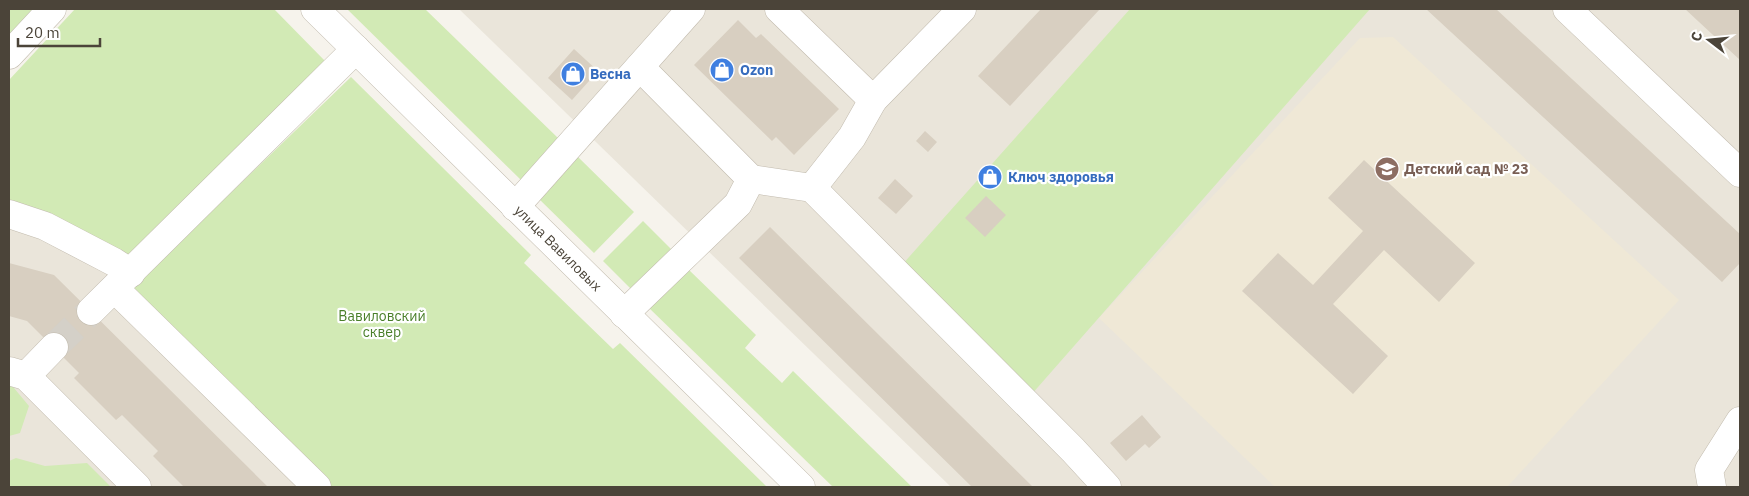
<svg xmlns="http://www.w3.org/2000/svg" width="1749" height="496" font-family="'IBM Plex Sans',sans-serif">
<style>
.residential{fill:#eae5da}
.education{fill:#efe8d6}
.green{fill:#d2eab5}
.building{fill:#d8cfc1}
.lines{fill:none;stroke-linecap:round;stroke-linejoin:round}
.minor-tunnel{stroke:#d4d0c8;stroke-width:28;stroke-dasharray:28 14;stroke-linecap:butt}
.minor-casing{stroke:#c2bbae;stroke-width:29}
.minor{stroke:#fff;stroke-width:28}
.labels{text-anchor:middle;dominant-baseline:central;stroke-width:4.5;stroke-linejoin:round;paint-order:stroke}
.shop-label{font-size:14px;font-weight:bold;fill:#366cbe;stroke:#fff;text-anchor:start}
.education-label{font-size:14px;font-weight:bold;fill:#785e54;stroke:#fff;text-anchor:start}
.street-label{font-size:14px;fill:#4b4439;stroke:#fff}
.park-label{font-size:14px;fill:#4a7f2a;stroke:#fff}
</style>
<rect width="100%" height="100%" fill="#f6f3ec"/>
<path class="residential" d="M 459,9 L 1740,9 L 1740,487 L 951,487 Z
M 9,204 L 127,256 L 328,487 L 9,487 Z"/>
<path class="education" d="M 1393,37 L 1679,300 L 1507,487 L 1275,487 L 1099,318 L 1360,38 Z"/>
<path class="green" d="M 9,9 L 36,9 L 9,37 Z
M 75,9 L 274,9 L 325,61 L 127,256 L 9,204 L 9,80 Z
M 347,9 L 425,9 L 558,138 L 521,180 Z
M 1130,9 L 1370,9 L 1031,395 L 901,266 Z
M 351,77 L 531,255 L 524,263 L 613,349 L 620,343 L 767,487 L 328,487 L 130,290 Z
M 577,156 L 634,212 L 594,253 L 537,197 Z
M 643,221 L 674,252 L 634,292 L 603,261 Z
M 688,269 L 756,335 L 745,348 L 782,383 L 793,371 L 912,487 L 833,487 L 648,307 Z
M 9,382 L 29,406 L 20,433 L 9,436 Z
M 16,458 L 45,466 L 87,463 L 111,487 L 9,487 L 9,461 Z"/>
<path class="building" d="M 1041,9 L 1100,9 L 1010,106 L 978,76 Z
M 1426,9 L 1496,9 L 1740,234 L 1740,263 L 1722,282 Z
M 1685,9 L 1740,9 L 1740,60 Z
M 738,20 L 756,38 L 761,34 L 839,109 L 794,155 L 776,137 L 772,141 L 694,65 Z
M 574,49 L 598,71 L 572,100 L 548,78 Z
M 925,131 L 937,142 L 928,152 L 916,141 Z
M 1364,160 L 1475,263 L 1439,302 L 1384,250 L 1333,304 L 1388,356 L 1353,394 L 1242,291 L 1278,253 L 1313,285 L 1363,231 L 1328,198 Z
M985 177a5 5 0 1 1 10 0a5 5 0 1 1-10 0Z
M 895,179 L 913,196 L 896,214 L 878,198 Z
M 986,196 L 1006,215 L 985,237 L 965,218 Z
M 770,227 L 884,340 L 1033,487 L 972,487 L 739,258 Z
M 9,263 L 54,275 L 268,487 L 184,487 L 153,456 L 158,451 L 122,415 L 116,420 L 74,378 L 79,373 L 27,321 L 9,316 Z
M 1142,415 L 1161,437 L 1149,448 L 1145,444 L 1126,461 L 1110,443 Z"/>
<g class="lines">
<path class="minor-tunnel" d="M 54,347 L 91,311"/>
<defs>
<g id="minor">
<path id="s1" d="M 315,9 L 801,487"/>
<path d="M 779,9 L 873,100 L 962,9"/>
<path d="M 1567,9 L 1740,173"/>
<path d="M 9,55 L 52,9"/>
<path d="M 640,67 L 751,179"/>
<path d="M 812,188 L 852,137 L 873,100"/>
<path d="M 515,207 L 691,9"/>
<path d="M 9,214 L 45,226 L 114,262 L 131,273"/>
<path d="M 115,289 L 317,487"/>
<path d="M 91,311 L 356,49"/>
<path d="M 624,314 L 738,204 L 751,179 L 812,188 L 1073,450 L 1107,487"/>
<path d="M 9,371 L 26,376 L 137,487"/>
<path d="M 26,376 L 54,347"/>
<path d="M 1712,487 L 1709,470 L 1740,421"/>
</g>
</defs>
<use href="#minor" class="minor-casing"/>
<use href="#minor" class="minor"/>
</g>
<defs>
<symbol id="shop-disc" viewBox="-11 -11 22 22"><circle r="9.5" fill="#3f7fe0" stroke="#fff"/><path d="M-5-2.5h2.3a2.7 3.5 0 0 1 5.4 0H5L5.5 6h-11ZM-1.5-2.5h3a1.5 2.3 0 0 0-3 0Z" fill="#fff"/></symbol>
<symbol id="school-disc" viewBox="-11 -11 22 22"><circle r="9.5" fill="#8d6e63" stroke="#fff"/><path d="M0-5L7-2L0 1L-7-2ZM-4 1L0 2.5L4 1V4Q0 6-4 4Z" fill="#fff"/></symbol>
</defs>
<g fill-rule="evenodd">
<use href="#shop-disc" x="708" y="56" width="28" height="28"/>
<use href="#shop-disc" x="559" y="60" width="28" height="28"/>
<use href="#school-disc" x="1373" y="155" width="28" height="28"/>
<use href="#shop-disc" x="976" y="163" width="28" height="28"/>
</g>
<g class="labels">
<g class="shop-label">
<text x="740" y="70">Ozon</text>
<text x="590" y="74">Весна</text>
<text x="1008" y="177">Ключ здоровья</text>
</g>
<g class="education-label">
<text x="1404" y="169">Детский сад № 23</text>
</g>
<g class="street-label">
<text stroke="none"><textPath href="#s1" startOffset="341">улица Вавиловых</textPath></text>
</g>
<g class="park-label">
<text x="382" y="316">Вавиловский<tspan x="382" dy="16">сквер</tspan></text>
</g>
</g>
<rect width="1749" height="496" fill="none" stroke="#4b4439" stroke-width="20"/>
<g transform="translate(1709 40) rotate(286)" stroke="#ffffff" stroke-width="4" paint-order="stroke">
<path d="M0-4L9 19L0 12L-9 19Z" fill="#4b4439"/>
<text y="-8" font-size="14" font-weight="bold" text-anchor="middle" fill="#4b4439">С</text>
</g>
<path d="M18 38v8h82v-8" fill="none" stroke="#4b4439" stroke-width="2.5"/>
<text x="25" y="38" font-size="15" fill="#4b4439" stroke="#ffffff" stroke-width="4" paint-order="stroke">20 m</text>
</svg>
